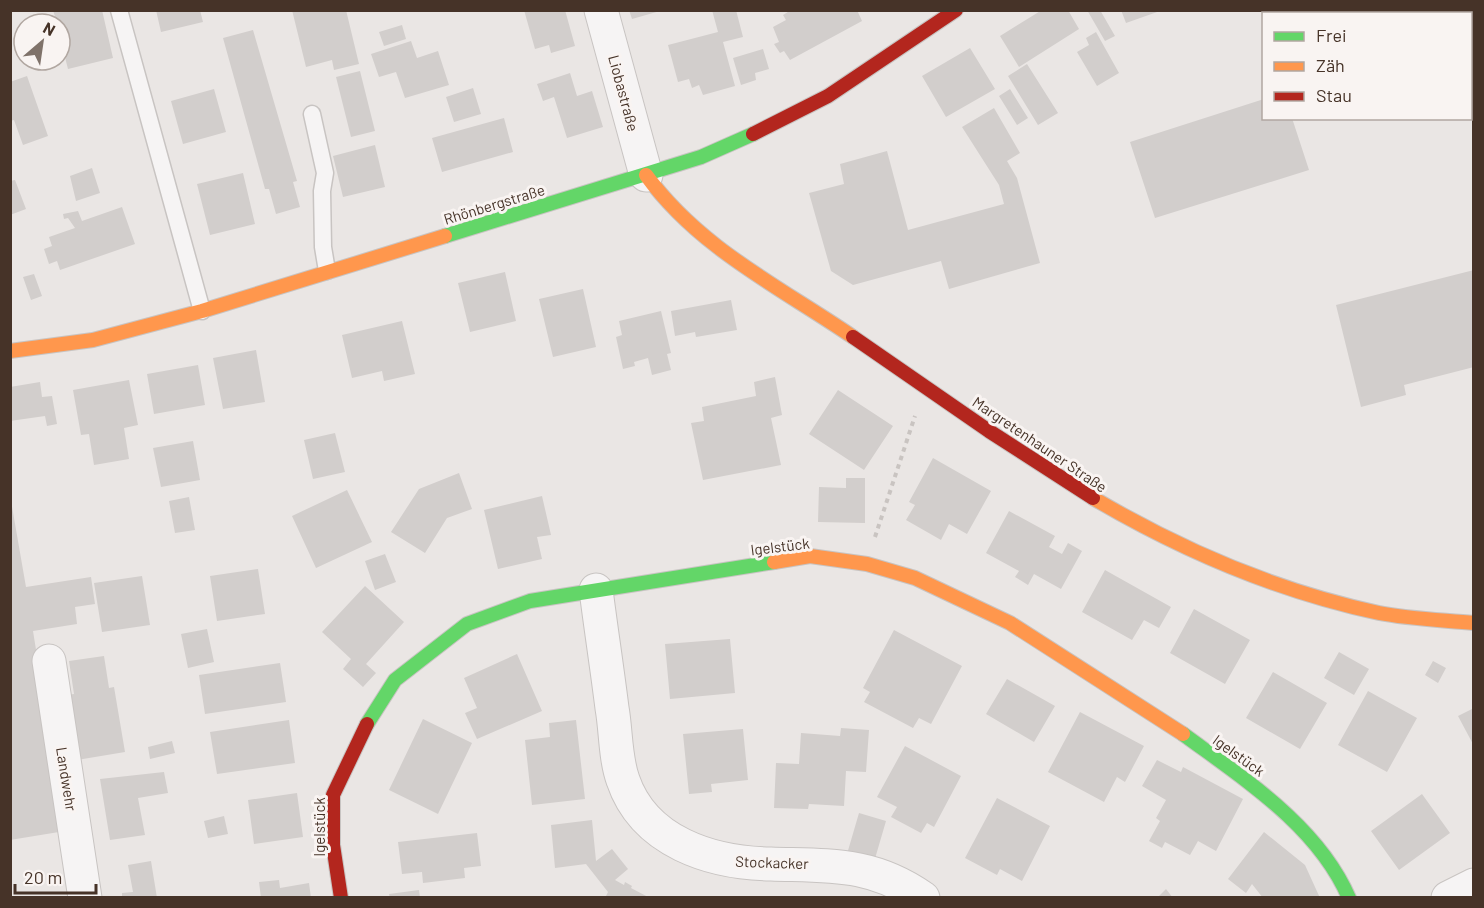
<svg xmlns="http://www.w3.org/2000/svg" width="1484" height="908" font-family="Barlow,sans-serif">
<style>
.building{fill:#d2cecc}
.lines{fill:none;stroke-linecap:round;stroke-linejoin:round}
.lane-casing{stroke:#c8c4c2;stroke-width:19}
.street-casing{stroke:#c8c4c2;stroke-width:35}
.fast-casing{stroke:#c8c4c2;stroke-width:16}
.slow-casing{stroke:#c8c4c2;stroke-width:16}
.jam-casing{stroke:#c8c4c2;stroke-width:16}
.path{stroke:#c9c4c1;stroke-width:4;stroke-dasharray:4.5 4.5;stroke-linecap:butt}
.lane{stroke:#f6f4f4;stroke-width:16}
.street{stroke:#f6f4f4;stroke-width:33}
.fast{stroke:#63d668;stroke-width:14}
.slow{stroke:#ff974d;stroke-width:14}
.jam{stroke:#b3261e;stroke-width:14}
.labels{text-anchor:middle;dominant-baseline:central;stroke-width:6;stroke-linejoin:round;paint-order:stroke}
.street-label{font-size:15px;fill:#463328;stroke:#f9f4f2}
</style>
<rect width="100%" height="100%" fill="#eae6e4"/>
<path class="building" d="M 53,10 L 102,10 L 113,58 L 68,69 L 60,38 L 60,24 L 57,24 Z
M 156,10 L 200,10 L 203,22 L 161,32 Z
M 292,10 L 346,10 L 359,64 L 334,70 L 332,60 L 306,67 Z
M 524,10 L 565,10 L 575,46 L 551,53 L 549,45 L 535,49 Z
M 629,10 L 660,10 L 660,11 L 632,19 Z
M 712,10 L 736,10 L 743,37 L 723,42 L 735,86 L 703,95 L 699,85 L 692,88 L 689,79 L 678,82 L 668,45 L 718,32 Z
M 791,10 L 857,10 L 862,21 L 790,60 L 784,51 L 780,53 L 774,44 L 779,42 L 773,27 L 786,20 L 783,15 Z
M 1042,10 L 1068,10 L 1079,29 L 1019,67 L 1000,36 Z
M 1087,10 L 1100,10 L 1115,36 L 1105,41 Z
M 1121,10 L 1160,10 L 1160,11 L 1126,23 Z
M 402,25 L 406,39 L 384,46 L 379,32 Z
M 253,30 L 297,181 L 293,182 L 300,207 L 276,214 L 269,189 L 265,189 L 223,38 Z
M 1096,32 L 1119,73 L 1097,86 L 1077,52 L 1089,45 L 1086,38 Z
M 411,41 L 417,58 L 438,51 L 449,85 L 405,98 L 396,72 L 379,77 L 371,54 Z
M 970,48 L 995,89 L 946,117 L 922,76 Z
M 763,49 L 769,69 L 755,73 L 756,80 L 741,85 L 733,58 Z
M 1027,64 L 1058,113 L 1038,125 L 1008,76 Z
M 360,71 L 375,131 L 351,137 L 336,77 Z
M 570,73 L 577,96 L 592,91 L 603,127 L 567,138 L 554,97 L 543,101 L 537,84 Z
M 27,76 L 48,136 L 23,145 L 14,120 L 10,121 L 10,82 Z
M 473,88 L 481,114 L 454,122 L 446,97 Z
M 214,89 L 226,132 L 183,144 L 171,101 Z
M 1010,89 L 1028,118 L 1017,125 L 999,96 Z
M 1264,99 L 1264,118 L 1292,118 L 1309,170 L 1155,218 L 1130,142 Z
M 994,108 L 1020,153 L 1007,161 L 1017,178 L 1040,263 L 949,289 L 941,261 L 853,285 L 831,271 L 809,193 L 844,184 L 840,164 L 887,151 L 908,230 L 1004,204 L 999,185 L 962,127 Z
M 504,118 L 513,152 L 442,172 L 432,138 Z
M 375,145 L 385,187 L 343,197 L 333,156 Z
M 92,168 L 100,193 L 76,201 L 70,176 Z
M 243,173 L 255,224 L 210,235 L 197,184 Z
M 15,180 L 26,209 L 10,215 L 10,181 Z
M 122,207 L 135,244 L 60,270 L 57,261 L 49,264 L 44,249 L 52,246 L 49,237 L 75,228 L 68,218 L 64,219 L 63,214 L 78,211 L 82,221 Z
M 1474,270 L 1474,367 L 1404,385 L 1406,395 L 1361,407 L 1336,305 Z
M 505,272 L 516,321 L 470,332 L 458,283 Z
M 34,274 L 42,296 L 31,300 L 23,277 Z
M 583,289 L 596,347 L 553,357 L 539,299 Z
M 731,300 L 737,330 L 696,337 L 695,332 L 675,336 L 671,311 Z
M 661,311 L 671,353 L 667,354 L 671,370 L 652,375 L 648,358 L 634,362 L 635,366 L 623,369 L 616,337 L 622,335 L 619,321 Z
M 402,321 L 415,374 L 384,381 L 382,371 L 352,378 L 342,335 Z
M 256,350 L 265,402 L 223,409 L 213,358 Z
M 198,365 L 205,405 L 154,414 L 147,374 Z
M 775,377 L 782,415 L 771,418 L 781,465 L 703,480 L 691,423 L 704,421 L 702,407 L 756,396 L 754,382 Z
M 129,380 L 138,425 L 124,428 L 129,459 L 94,465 L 89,434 L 81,435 L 73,390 Z
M 40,382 L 42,397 L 52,396 L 57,424 L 47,426 L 45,416 L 10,421 L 10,387 Z
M 838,390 L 893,426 L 864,470 L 809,434 Z
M 335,433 L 345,472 L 313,479 L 304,440 Z
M 193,441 L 200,480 L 161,487 L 153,448 Z
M 933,458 L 991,491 L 967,534 L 949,524 L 941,540 L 906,520 L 915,505 L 909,502 Z
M 459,473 L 472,509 L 447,518 L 425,553 L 391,532 L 419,489 Z
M 846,478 L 865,478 L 865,523 L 818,522 L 819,487 L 846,488 Z
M 347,490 L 372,542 L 316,568 L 292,516 Z
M 10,495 L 26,587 L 91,577 L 95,604 L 75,607 L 77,624 L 33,631 L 65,831 L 10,840 Z
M 542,496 L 551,535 L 537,537 L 542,559 L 498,569 L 484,510 Z
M 189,497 L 195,530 L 175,533 L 169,501 Z
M 1009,511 L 1055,536 L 1049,547 L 1062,554 L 1068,543 L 1082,551 L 1061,589 L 1034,574 L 1028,585 L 1015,577 L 1019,571 L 986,553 Z
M 385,554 L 396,582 L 375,590 L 365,561 Z
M 258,569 L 265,614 L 217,621 L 210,576 Z
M 1105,570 L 1171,607 L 1159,628 L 1144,620 L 1132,640 L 1082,612 Z
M 142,576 L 150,625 L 102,632 L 94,583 Z
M 365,586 L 404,622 L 366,664 L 376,673 L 363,687 L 343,669 L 351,659 L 322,632 Z
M 1194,609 L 1250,640 L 1225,684 L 1170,653 Z
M 207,629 L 214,662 L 188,668 L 181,634 Z
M 894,630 L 962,666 L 931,724 L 919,718 L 913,728 L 864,702 L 870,692 L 863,688 Z
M 730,639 L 735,693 L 670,699 L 665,644 Z
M 1339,652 L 1369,669 L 1354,695 L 1324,678 Z
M 517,654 L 542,711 L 477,739 L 465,713 L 477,708 L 464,678 Z
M 104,656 L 109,688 L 114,687 L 125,752 L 77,760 L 66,695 L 74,694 L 69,661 Z
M 1433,661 L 1446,668 L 1438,683 L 1425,675 Z
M 280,663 L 286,702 L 205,714 L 199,675 Z
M 1273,672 L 1327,703 L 1300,749 L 1246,718 Z
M 1007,679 L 1055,706 L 1034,742 L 986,714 Z
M 1368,691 L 1417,718 L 1387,772 L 1338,745 Z
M 1474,708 L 1474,746 L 1458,716 Z
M 1080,712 L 1144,746 L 1125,782 L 1117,777 L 1104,802 L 1048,772 Z
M 423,719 L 472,743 L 438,814 L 389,790 Z
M 289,720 L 295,763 L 217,774 L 210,732 Z
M 576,720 L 585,799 L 532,805 L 525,740 L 550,737 L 549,723 Z
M 841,728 L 869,730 L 866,772 L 846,771 L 844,806 L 809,804 L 808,809 L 774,808 L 776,763 L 799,764 L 801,733 L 840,736 Z
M 743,729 L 748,780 L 711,784 L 712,792 L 689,794 L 683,734 Z
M 172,741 L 175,753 L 150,759 L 148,747 Z
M 905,746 L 961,776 L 934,827 L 927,823 L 921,833 L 891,817 L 897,807 L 877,797 Z
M 1157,760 L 1181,772 L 1183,767 L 1243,799 L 1216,851 L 1198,841 L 1190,855 L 1165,842 L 1162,848 L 1149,841 L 1160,821 L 1156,818 L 1166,800 L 1142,786 Z
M 164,772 L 168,793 L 138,798 L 145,835 L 110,840 L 100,779 Z
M 297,793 L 303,837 L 254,844 L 248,800 Z
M 1422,794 L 1450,833 L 1399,870 L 1371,831 Z
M 997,798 L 1050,826 L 1022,881 L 1000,869 L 997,875 L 965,858 Z
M 859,813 L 886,821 L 874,862 L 847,854 Z
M 224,816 L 228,834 L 208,838 L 204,821 Z
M 592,820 L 596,861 L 612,849 L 628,869 L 615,880 L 624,885 L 625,882 L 632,886 L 631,888 L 650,898 L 605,898 L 608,892 L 586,864 L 555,868 L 551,825 Z
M 1264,832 L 1305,865 L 1320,898 L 1263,898 L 1252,884 L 1246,893 L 1228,879 Z
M 477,833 L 481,866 L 464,868 L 465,878 L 423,883 L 422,872 L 402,874 L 398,842 Z
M 151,861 L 157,898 L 122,898 L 122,893 L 133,892 L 128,865 Z
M 279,880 L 280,888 L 309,883 L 311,898 L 261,898 L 259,882 Z
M 1166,889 L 1173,898 L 1157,898 Z
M 419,890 L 420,898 L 390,898 L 389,894 Z"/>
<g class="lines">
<defs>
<path id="lane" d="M 119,10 L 202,311
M 312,114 L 325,173 L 322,191 L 323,247 L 327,271"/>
<path id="street" d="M 601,10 L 646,175
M 596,590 C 601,629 607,668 612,708 C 616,730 615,758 623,780 C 644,842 711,863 771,864 C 829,866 872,862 923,898
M 49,661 L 85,898
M 1448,898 L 1474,885"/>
<path id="fast" d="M 445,236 L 701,157 L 753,134
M 367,724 L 395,680 L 467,624 L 530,601 L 774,562
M 1183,734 C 1244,779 1318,826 1349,898"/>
<path id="slow" d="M 646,175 C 700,249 780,287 853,337
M 10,351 L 93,340 L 202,311 L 445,236
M 1093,498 C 1183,551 1276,591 1379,613 C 1410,619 1443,620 1474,623
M 774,562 L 810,556 L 867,564 L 915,578 L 1010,623 L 1183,734"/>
<path id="jam" d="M 753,134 L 828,96 L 956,10
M 853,337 L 989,431 L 1093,498
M 341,898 L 333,845 L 333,795 L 367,724"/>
</defs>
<use href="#lane" class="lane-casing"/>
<use href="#street" class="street-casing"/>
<use href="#fast" class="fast-casing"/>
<use href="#slow" class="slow-casing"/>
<use href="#jam" class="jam-casing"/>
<path class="path" d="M 875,537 L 915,416"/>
<use href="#lane" class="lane"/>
<use href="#street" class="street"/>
<use href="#fast" class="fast"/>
<use href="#slow" class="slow"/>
<use href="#jam" class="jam"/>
</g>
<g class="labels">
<g class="street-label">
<text transform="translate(624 93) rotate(75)">Liobastraße</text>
<text transform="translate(494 204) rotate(-17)">Rhönbergstraße</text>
<text transform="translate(1040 444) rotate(34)">Margretenhauner Straße</text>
<text transform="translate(780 546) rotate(-7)">Igelstück</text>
<text transform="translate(1239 755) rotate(36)">Igelstück</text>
<text transform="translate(67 779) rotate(81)">Landwehr</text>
<text transform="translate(319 827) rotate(-90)">Igelstück</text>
<text transform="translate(772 862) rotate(2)">Stockacker</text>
</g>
</g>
<rect width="1484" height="908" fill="none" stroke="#463328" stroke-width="24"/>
<rect x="1262" y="12" width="210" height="108" fill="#f9f4f2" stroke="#b1a7a1" stroke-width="1.5"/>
<rect x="1274" y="32" width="30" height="9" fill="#63d668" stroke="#b1a7a1" stroke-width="1.5"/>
<text x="1316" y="42" font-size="18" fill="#463328">Frei</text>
<rect x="1274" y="62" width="30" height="9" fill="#ff974d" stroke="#b1a7a1" stroke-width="1.5"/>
<text x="1316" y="72" font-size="18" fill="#463328">Zäh</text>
<rect x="1274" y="92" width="30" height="9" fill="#b3261e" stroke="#b1a7a1" stroke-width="1.5"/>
<text x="1316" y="102" font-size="18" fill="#463328">Stau</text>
<g transform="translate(42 42) rotate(29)"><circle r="28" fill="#f9f4f2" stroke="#b1a7a1" stroke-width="1.5"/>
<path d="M0-4.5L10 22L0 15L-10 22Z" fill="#7f726a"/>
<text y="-9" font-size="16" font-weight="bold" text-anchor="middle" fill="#463328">N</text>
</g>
<path d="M15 884v9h81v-9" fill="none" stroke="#463328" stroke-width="3"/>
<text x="24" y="884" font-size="18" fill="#463328" stroke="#f9f4f2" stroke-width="4.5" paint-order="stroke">20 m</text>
</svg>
